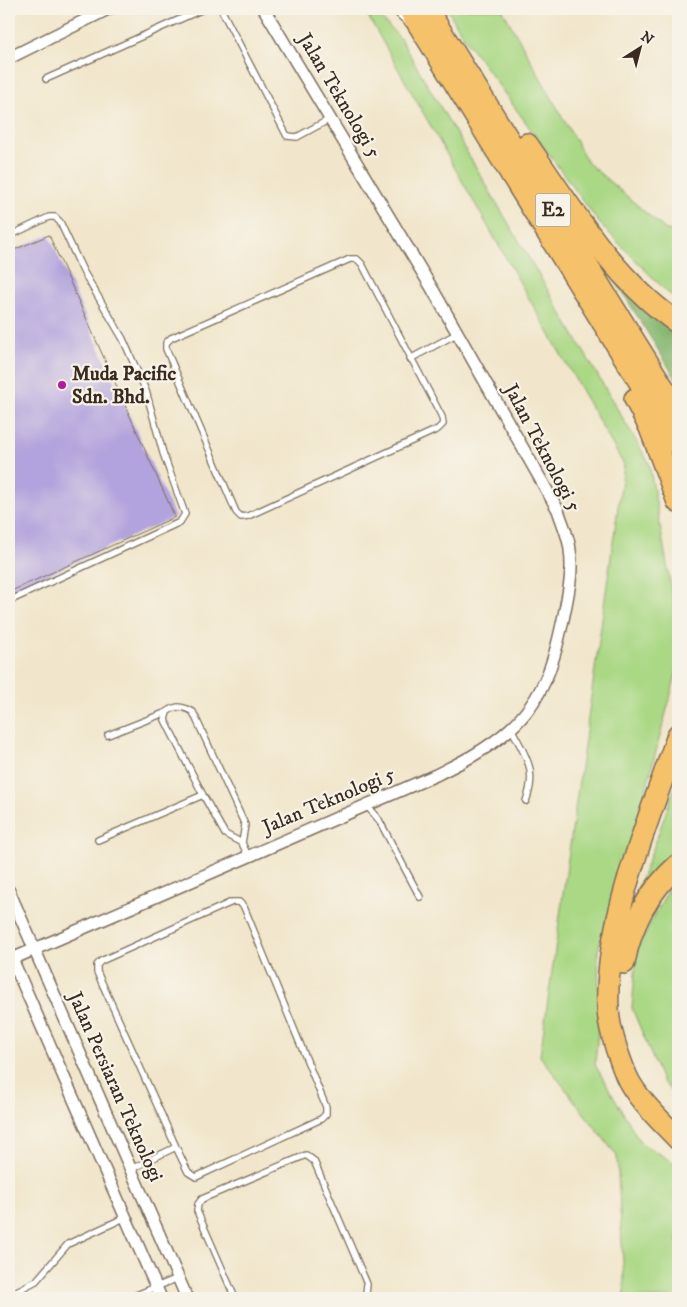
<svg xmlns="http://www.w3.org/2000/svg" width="687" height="1307" font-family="'IM FELL DW Pica',serif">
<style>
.green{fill:#aad885;stroke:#728152}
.forest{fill:#87b872;stroke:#617148}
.building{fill:#b2a2dd}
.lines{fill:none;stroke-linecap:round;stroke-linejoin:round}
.service-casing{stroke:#7b6c5b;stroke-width:8}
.minor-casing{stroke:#7b6c5b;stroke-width:14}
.motorway-casing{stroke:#7b6c5b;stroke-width:24}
.service{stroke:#fff;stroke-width:5.5}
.minor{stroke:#fff;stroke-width:11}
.motorway{stroke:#f5c16b;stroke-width:21}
.poi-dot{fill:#b5179e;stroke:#f7f3e8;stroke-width:2}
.labels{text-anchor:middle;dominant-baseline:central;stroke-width:4.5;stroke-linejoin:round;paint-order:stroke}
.shield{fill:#f7f3e8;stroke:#73665b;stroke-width:1}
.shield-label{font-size:19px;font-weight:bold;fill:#3b2a1e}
.street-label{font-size:20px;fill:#3b2a1e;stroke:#f7f3e8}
.poi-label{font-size:20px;font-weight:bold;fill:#3b2a1e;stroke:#f7f3e8;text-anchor:start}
</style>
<rect width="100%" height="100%" fill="#f7f3e8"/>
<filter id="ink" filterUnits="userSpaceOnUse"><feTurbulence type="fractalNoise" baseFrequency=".02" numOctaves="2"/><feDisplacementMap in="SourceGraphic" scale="10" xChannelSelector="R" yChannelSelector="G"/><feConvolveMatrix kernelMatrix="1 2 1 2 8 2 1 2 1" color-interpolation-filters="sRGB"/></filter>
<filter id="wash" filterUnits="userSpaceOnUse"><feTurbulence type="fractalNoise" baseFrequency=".0096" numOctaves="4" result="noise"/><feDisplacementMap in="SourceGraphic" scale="20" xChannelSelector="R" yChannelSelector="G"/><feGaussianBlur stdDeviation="1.12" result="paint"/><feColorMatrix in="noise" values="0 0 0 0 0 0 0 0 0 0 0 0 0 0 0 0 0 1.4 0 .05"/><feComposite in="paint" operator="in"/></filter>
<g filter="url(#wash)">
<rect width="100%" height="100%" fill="#f1e6cb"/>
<path class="green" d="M 364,9 L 372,9 L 400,38 L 649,463 L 678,627 L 678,667 L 641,809 L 598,950 L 599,1018 L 595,1065 L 641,1143 L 678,1165 L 678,1298 L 625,1298 L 617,1156 L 540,1056 L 624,465 Z
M 447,9 L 502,9 L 588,163 L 666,230 L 678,232 L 678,300 L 667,292 L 600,224 L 467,42 Z
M 678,777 L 678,852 L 653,873 L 629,917 L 627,915 L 656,841 Z
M 678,876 L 678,1099 L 662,1081 L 632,1008 L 637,950 L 673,880 Z"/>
<path class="forest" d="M 610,272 L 678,337 L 678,382 Z"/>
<g id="blocks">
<path class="building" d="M 49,235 L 175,517 L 9,592 L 9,252 Z"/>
</g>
</g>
<g filter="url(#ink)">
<use href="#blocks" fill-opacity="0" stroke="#7b6c5b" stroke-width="1"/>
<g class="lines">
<defs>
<path id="service" d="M 221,9 L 287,136 L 297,137 L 330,119
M 393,9 L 408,23
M 46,79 L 203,9
M 9,100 L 11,99
M 9,236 L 49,217 L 55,217 L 60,222 L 83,271 L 123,339 L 146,391 L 163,453 L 185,514 L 180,522 L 9,601
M 350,259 L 357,259 L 362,264 L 442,417 L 443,424 L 438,429 L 248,516 L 241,517 L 236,512 L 166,349 L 166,343 L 171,338 Z
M 410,359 L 458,333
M 511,728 C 525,755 538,770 526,801
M 108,735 L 167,712
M 366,805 L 379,820 L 420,897
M 98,840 L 203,795
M 242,843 L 225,834 L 203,795 L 165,720 L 167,712 C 177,705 183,706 193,712 L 245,825 L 242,843 L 248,856
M 131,1169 L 176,1147 L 97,972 L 97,965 L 101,961 L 232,902 L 239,902 L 244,907 L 326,1107 L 326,1114 L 321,1119 L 196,1177 L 188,1172 L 176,1147
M 9,1295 L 36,1281 L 68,1244 L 124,1218
M 129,1298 L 178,1278
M 235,1298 L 197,1211 L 198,1204 L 202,1199 L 306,1155 L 314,1161 L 367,1284 L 366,1294 L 357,1298"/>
<path id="minor" d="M 9,58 L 108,9
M 9,891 L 187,1298
M 9,952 L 161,1298
M 12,959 L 436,775 C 462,762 488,749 510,729 C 546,697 556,655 565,610 C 569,590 573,571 570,550 C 569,537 562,523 558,510 L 433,290 L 264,9"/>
<path id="motorway" d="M 409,9 L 678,444
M 427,9 L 678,411
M 527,144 C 571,207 613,279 678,323
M 635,399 L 650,428 L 678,502
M 678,735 C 650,818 604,921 608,1009 C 609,1030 618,1055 626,1075 C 635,1097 662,1122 678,1139
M 624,963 C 631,924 649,891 678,865"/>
</defs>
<use href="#service" class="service-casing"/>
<use href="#minor" class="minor-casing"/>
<use href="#motorway" class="motorway-casing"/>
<use href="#service" class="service"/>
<use href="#minor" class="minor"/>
<use href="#motorway" class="motorway"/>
</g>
</g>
<circle class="poi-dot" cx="62" cy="385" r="5"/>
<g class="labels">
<rect class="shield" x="535.5" y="193.5" width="35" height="33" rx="4"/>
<g class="shield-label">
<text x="553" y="210">E2</text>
</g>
<g class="street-label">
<text transform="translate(339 96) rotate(59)">Jalan Teknologi 5</text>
<text transform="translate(542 448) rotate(62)">Jalan Teknologi 5</text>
<text transform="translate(329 801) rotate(-23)">Jalan Teknologi 5</text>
<text transform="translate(115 1087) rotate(66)">Jalan Persiaran Teknologi</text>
</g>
<g class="poi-label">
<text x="72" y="374">Muda Pacific<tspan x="72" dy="23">Sdn. Bhd.</tspan></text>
</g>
</g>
<rect width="687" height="1307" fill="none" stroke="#f7f3e8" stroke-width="30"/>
<g transform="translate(640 48) rotate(36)" stroke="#f7f3e8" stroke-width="4" paint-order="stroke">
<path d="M0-4L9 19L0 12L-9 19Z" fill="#3b2a1e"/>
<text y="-8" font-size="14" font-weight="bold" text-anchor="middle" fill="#3b2a1e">N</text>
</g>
</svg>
